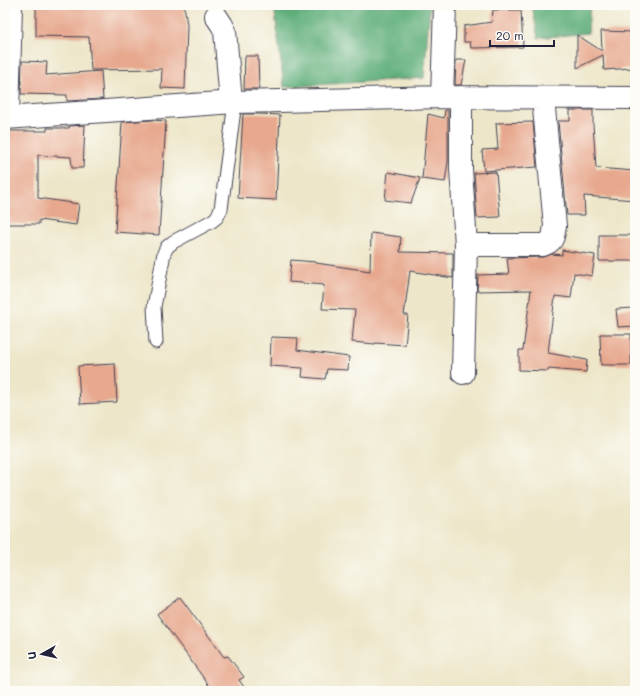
<svg xmlns="http://www.w3.org/2000/svg" width="640" height="696" font-family="Mali,sans-serif">
<style>
.forest{fill:#5fae7a;stroke:#40685a}
.building{fill:#e7a88e}
.lines{fill:none;stroke-linecap:round;stroke-linejoin:round}
.service-casing{stroke:#403f50;stroke-width:15}
.minor-casing{stroke:#403f50;stroke-width:24}
.service{stroke:#fff;stroke-width:13}
.minor{stroke:#fff;stroke-width:22}
</style>
<rect width="100%" height="100%" fill="#fdfcf7"/>
<filter id="ink" filterUnits="userSpaceOnUse"><feTurbulence type="fractalNoise" baseFrequency=".025" numOctaves="2"/><feDisplacementMap in="SourceGraphic" scale="8" xChannelSelector="R" yChannelSelector="G"/><feConvolveMatrix kernelMatrix="1 2 1 2 8 2 1 2 1" color-interpolation-filters="sRGB"/></filter>
<filter id="wash" filterUnits="userSpaceOnUse"><feTurbulence type="fractalNoise" baseFrequency=".012" numOctaves="4" result="noise"/><feDisplacementMap in="SourceGraphic" scale="16" xChannelSelector="R" yChannelSelector="G"/><feGaussianBlur stdDeviation="0.9" result="paint"/><feColorMatrix in="noise" values="0 0 0 0 0 0 0 0 0 0 0 0 0 0 0 0 0 1.4 0 .05"/><feComposite in="paint" operator="in"/></filter>
<g filter="url(#wash)">
<rect width="100%" height="100%" fill="#ede6c9"/>
<path class="forest" d="M 274,5 L 430,5 L 424,78 L 284,87 Z
M 532,5 L 590,5 L 588,33 L 538,38 Z"/>
<g id="blocks">
<path class="building" d="M 36,5 L 184,5 L 187,25 L 185,89 L 161,88 L 162,69 L 91,70 L 89,37 L 36,36 Z
M 493,10 L 521,10 L 523,47 L 471,48 L 470,42 L 464,42 L 464,26 L 492,22 Z
M 601,31 L 633,32 L 632,68 L 604,70 L 603,55 L 577,68 L 577,35 L 602,51 Z
M 245,56 L 258,56 L 259,89 L 244,89 Z
M 456,60 L 466,60 L 461,85 L 455,85 Z
M 22,61 L 47,62 L 46,75 L 101,71 L 103,99 L 67,101 L 67,95 L 21,94 Z
M 445,110 L 448,110 L 448,161 L 445,182 L 422,179 L 428,114 L 444,118 Z
M 570,110 L 593,110 L 593,124 L 596,168 L 635,171 L 635,200 L 584,196 L 585,215 L 567,215 L 558,121 L 570,121 Z
M 243,114 L 260,114 L 280,115 L 276,200 L 238,198 Z
M 152,120 L 166,121 L 159,235 L 115,232 L 122,122 Z
M 533,122 L 537,167 L 484,171 L 482,150 L 498,149 L 496,123 Z
M 85,125 L 83,168 L 72,168 L 71,157 L 38,155 L 38,198 L 79,204 L 76,225 L 39,220 L 39,224 L 5,224 L 5,131 L 47,131 L 47,128 L 69,128 L 69,126 Z
M 388,172 L 420,178 L 411,203 L 385,200 Z
M 496,172 L 500,217 L 477,218 L 474,173 Z
M 371,233 L 401,237 L 400,252 L 453,253 L 453,278 L 410,271 L 404,315 L 408,315 L 405,345 L 375,343 L 375,344 L 352,342 L 355,310 L 322,309 L 324,285 L 289,282 L 291,260 L 316,262 L 316,263 L 370,271 Z
M 599,235 L 635,235 L 635,261 L 599,261 Z
M 562,250 L 595,255 L 592,276 L 574,273 L 571,298 L 555,296 L 548,353 L 587,360 L 586,372 L 548,369 L 548,371 L 519,370 L 519,350 L 523,350 L 531,290 L 477,291 L 478,275 L 509,274 L 507,258 L 543,257 L 552,254 L 562,255 Z
M 635,308 L 635,326 L 618,327 L 616,309 Z
M 600,334 L 631,334 L 631,365 L 601,365 Z
M 271,337 L 298,338 L 297,350 L 349,357 L 348,370 L 327,369 L 325,379 L 302,377 L 303,368 L 270,366 Z
M 115,364 L 117,402 L 80,404 L 78,366 Z
M 180,597 L 224,657 L 228,656 L 244,677 L 239,680 L 247,691 L 213,691 L 157,614 Z"/>
</g>
</g>
<g filter="url(#ink)">
<use href="#blocks" fill-opacity="0" stroke="#403f50" stroke-width="1"/>
<g class="lines">
<defs>
<path id="service" d="M 156,342 L 154,307 L 164,253 L 167,247 L 173,242 L 212,221 L 217,217 L 221,209 L 235,102"/>
<path id="minor" d="M 216,16 L 222,25 L 225,31 L 231,102
M 442,97 L 445,5
M 461,97 L 461,169 L 466,245 L 463,373
M 5,118 L 235,102 L 442,97 L 635,98
M 8,118 L 11,5
M 466,245 L 543,245 C 554,241 553,237 555,226 L 543,98"/>
</defs>
<use href="#service" class="service-casing"/>
<use href="#minor" class="minor-casing"/>
<use href="#service" class="service"/>
<use href="#minor" class="minor"/>
</g>
</g>
<rect width="640" height="696" fill="none" stroke="#fdfcf7" stroke-width="20"/>
<g transform="translate(42 654) rotate(262)" stroke="#fdfcf7" stroke-width="3" paint-order="stroke">
<path d="M0-3L7 15L0 10L-7 15Z" fill="#22223b"/>
<text y="-6" font-size="11" font-weight="bold" text-anchor="middle" fill="#22223b">U</text>
</g>
<path d="M490 40v6h64v-6" fill="none" stroke="#22223b" stroke-width="2"/>
<text x="496" y="40" font-size="12" fill="#22223b" stroke="#fdfcf7" stroke-width="3" paint-order="stroke">20 m</text>
</svg>
